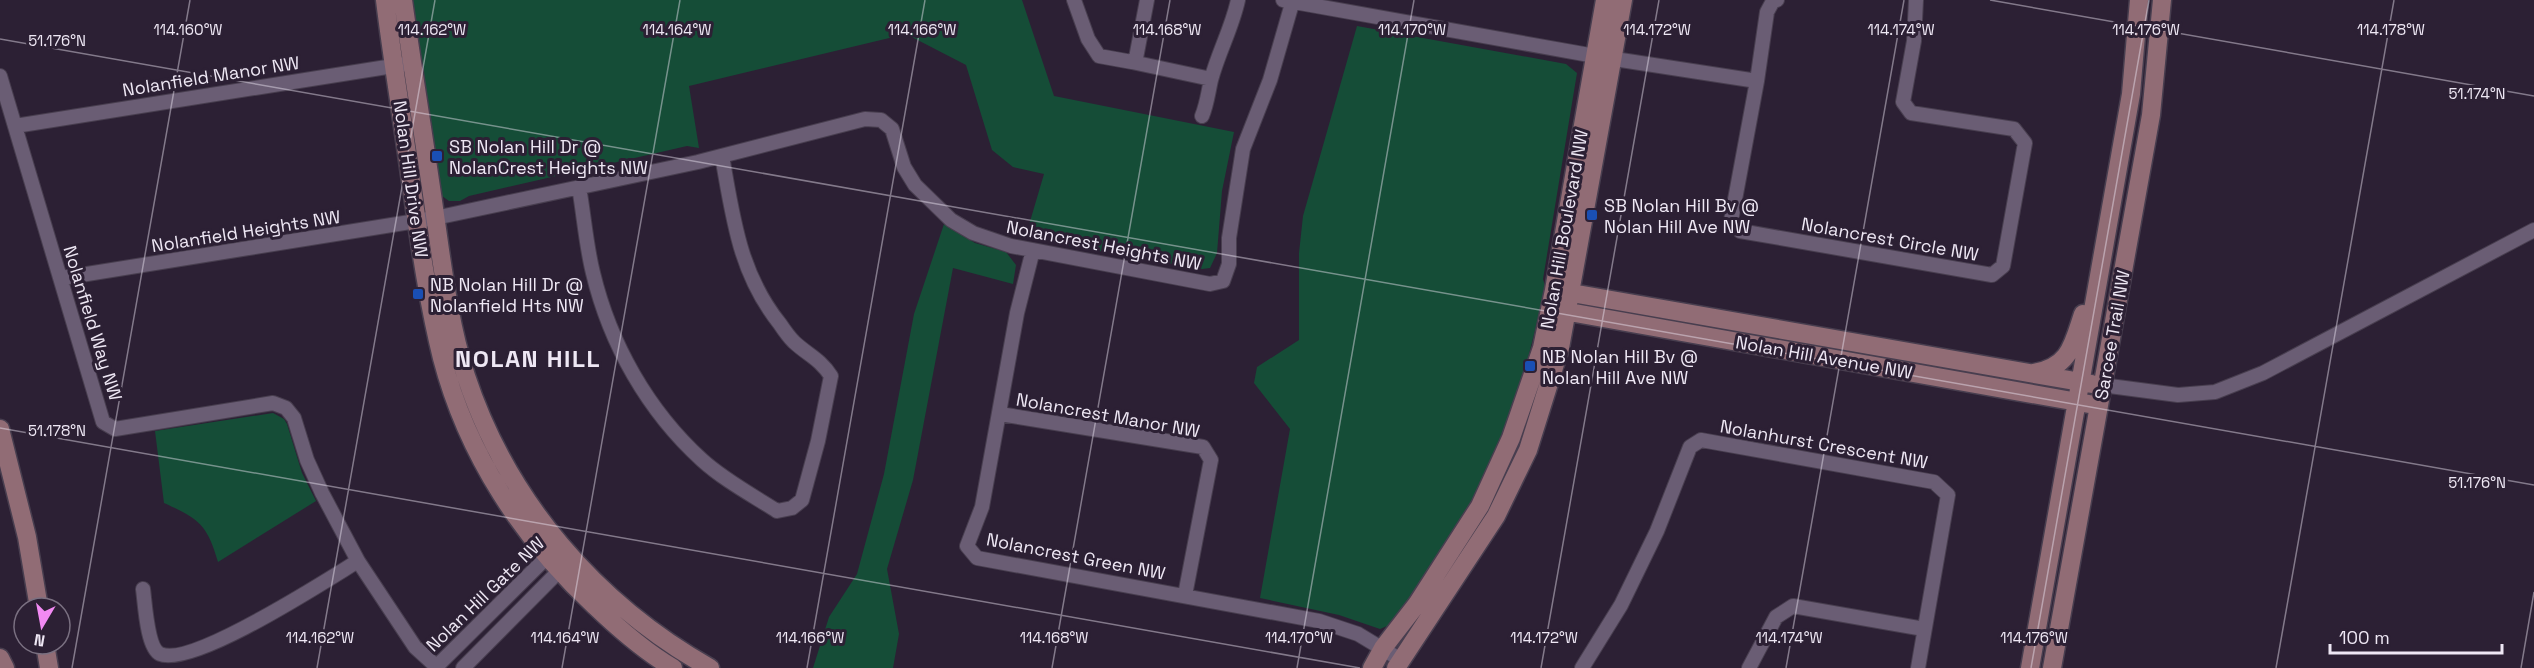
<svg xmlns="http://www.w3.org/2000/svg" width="2534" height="668" font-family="'Space Grotesk',sans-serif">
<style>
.green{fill:#154d37}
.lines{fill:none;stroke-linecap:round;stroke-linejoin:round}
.street-casing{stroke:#483e4f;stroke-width:16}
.secondary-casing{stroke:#483e4f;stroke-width:21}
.street{stroke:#6a5d74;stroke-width:14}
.secondary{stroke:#916c75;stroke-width:18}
.ticks{fill:none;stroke:#eee7f4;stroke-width:1.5;stroke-opacity:0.45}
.transit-dot{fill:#1a4fb4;stroke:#2c2034;stroke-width:2}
.labels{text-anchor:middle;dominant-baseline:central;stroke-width:6;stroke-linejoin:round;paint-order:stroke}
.street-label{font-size:18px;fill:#eee7f4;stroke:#2c2034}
.poi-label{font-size:18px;fill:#eee7f4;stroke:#2c2034;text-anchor:start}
.district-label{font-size:24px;font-weight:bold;letter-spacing:1.5px;fill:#eee7f4;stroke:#2c2034}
.ticks-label{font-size:15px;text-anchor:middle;fill:#eee7f4;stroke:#2c2034;stroke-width:6;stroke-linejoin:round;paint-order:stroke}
</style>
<rect width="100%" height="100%" fill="#2c2034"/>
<path class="green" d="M 412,0 L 1022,0 L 1054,96 L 1234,132 L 1222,191 L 1217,253 L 1210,268 L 1202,269 L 1036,240 L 1026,235 L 1044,174 L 1013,167 L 992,150 L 966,65 L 906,34 L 689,86 L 699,148 L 687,146 L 469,196 L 460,201 L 449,201 L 442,196 L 441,189 Z
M 1357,26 L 1566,64 L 1577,73 L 1543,279 L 1545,286 C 1527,372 1502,459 1455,534 C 1436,565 1413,594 1392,624 L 1380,629 L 1339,615 L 1260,598 L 1290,429 L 1254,383 L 1257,367 L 1299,340 L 1299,253 L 1303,216 Z
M 944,224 L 975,243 L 1006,252 L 1016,265 L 1013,284 L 953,268 L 913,480 L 887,569 L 899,634 L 893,668 L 813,668 L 829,617 L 857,574 L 884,474 L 914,314 Z
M 273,413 L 284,419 L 287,424 L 302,473 L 316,501 L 218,562 C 207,524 199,519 164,503 L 155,431 Z"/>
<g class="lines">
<defs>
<path id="street" d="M 1074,0 L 1088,39 L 1099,56 L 1132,62 L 1136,58 L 1147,0
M 1283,0 L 1595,56 L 1757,81
M 1777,0 L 1773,1 L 1767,12 L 1757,81 L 1731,221 L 1740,231 L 1992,275 L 2003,266 L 2025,143 L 2014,129 L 1911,113 L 1903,102 L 1914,41 L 1916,0
M 1132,62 L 1211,79
M 0,76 L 103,422 L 115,429 L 273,403 L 286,408 L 294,418 L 307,460 L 322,493 L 358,561 L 415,647 L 438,668
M 1202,116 C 1207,104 1208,93 1211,80 C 1218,53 1232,28 1238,0
M 15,126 L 412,63
M 579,187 C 584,216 586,245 593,273 C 610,344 648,411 702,460 C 724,480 752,495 777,511 L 792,508 L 802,500 L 818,441 L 831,376 C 820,359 808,355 794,342 C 789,337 784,330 780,324 C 739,273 733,217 722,156
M 1033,250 L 1017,313 L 982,507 L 967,546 L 977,558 L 1319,621 L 1358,634 L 1401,660
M 62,278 L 435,218 L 698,162 L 865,119 L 881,120 L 892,129 L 904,167 L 915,185 L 951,220 L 973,233 L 1011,246 L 1210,284 L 1223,281 L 1229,264 L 1229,238 L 1243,149 L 1270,80 L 1293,0
M 2102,385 L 2178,395 L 2215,392 L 2263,373 L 2534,230
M 1000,414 L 1203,447 L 1211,460 L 1185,595
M 143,589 C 145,603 147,648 160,654 C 192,668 325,581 358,561
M 435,668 L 553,551
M 463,668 L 565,565
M 1582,668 L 1621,605 L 1657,531 L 1690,447 L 1701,440 L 1934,482 L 1948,495 L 1918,668
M 1749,668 L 1776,617 L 1793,606 L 1924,629"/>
<path id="secondary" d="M 385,0 C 392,58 402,117 410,175 C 419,236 427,298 442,358 C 467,454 523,540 595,606 C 619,629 644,651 673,668
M 403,0 C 413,72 425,144 435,215 C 443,270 449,323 466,376 C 507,501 596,604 710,668
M 1560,291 L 2092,384
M 1558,310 L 2089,404
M 2034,373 C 2070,367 2073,344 2083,314
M 0,429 L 27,537 L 39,608
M 45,644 L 49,668
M 0,658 L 5,668
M 1372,668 L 1383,648 L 1417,604 L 1480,506 L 1511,438 L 1542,348 L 1554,290 L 1605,0
M 1396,668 L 1496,516 L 1528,450 L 1560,348 L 1623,0
M 2030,668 L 2131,94 L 2139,0
M 2052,668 L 2151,115 L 2162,0"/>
</defs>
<use href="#street" class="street-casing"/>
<use href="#secondary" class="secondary-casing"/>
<use href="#street" class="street"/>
<use href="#secondary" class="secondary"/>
</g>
<path class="ticks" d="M 1990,0 L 2534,96M 0,39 L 2534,485M 0,428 L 1360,668M 72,668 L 190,0M 317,668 L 435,0M 562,668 L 680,0M 807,668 L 925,0M 1052,668 L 1170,0M 1297,668 L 1414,0M 1541,668 L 1659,0M 1786,668 L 1904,0M 2031,668 L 2149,0M 2276,668 L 2394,0M 2521,668 L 2534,592"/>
<g class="transit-dot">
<rect x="431" y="150" width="12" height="12" rx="3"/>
<rect x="1586" y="209" width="12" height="12" rx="3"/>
<rect x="412" y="288" width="12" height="12" rx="3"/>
<rect x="1524" y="360" width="12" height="12" rx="3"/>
</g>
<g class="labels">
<g class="street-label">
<text transform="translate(211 76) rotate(-9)">Nolanfield Manor NW</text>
<text transform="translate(411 179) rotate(82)">Nolan Hill Drive NW</text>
<text transform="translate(1564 229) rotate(-80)">Nolan Hill Boulevard NW</text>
<text transform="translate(246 231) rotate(-9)">Nolanfield Heights NW</text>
<text transform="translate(1890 239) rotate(10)">Nolancrest Circle NW</text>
<text transform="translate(1104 245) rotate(11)">Nolancrest Heights NW</text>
<text transform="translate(93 323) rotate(73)">Nolanfield Way NW</text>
<text transform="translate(2112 335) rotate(-80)">Sarcee Trail NW</text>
<text transform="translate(1824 357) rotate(10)">Nolan Hill Avenue NW</text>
<text transform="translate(1108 415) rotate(10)">Nolancrest Manor NW</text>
<text transform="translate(1824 444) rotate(10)">Nolanhurst Crescent NW</text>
<text transform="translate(1076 556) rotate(11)">Nolancrest Green NW</text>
<text transform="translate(485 594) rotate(-44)">Nolan Hill Gate NW</text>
</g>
<g class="poi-label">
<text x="449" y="146">SB Nolan Hill Dr @<tspan x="449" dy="21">NolanCrest Heights NW</tspan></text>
<text x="1604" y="205">SB Nolan Hill Bv @<tspan x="1604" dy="21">Nolan Hill Ave NW</tspan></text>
<text x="430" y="284">NB Nolan Hill Dr @<tspan x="430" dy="21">Nolanfield Hts NW</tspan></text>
<text x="1542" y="356">NB Nolan Hill Bv @<tspan x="1542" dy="21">Nolan Hill Ave NW</tspan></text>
</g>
<g class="district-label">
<text x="528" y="358">NOLAN HILL</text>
</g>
</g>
<g class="ticks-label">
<text x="188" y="35">114.160°W</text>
<text x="432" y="35">114.162°W</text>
<text x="677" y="35">114.164°W</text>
<text x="922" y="35">114.166°W</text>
<text x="1167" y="35">114.168°W</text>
<text x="1412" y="35">114.170°W</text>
<text x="1657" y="35">114.172°W</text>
<text x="1901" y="35">114.174°W</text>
<text x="2146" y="35">114.176°W</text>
<text x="2391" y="35">114.178°W</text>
<text x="57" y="46">51.176°N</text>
<text x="2477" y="99">51.174°N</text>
<text x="57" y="436">51.178°N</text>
<text x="2477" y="488">51.176°N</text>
<text x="320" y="643">114.162°W</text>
<text x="565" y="643">114.164°W</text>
<text x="810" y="643">114.166°W</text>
<text x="1054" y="643">114.168°W</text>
<text x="1299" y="643">114.170°W</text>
<text x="1544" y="643">114.172°W</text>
<text x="1789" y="643">114.174°W</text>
<text x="2034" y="643">114.176°W</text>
</g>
<g transform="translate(42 626) rotate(190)"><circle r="28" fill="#2c2034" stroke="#7a7081" stroke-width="1.5"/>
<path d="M0-4.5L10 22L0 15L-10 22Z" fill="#f28af3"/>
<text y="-9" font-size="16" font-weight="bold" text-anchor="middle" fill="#eee7f4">N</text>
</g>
<path d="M2330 644v9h172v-9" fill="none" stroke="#eee7f4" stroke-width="3"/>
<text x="2339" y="644" font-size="18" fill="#eee7f4" stroke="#2c2034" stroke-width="4.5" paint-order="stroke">100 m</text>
</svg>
